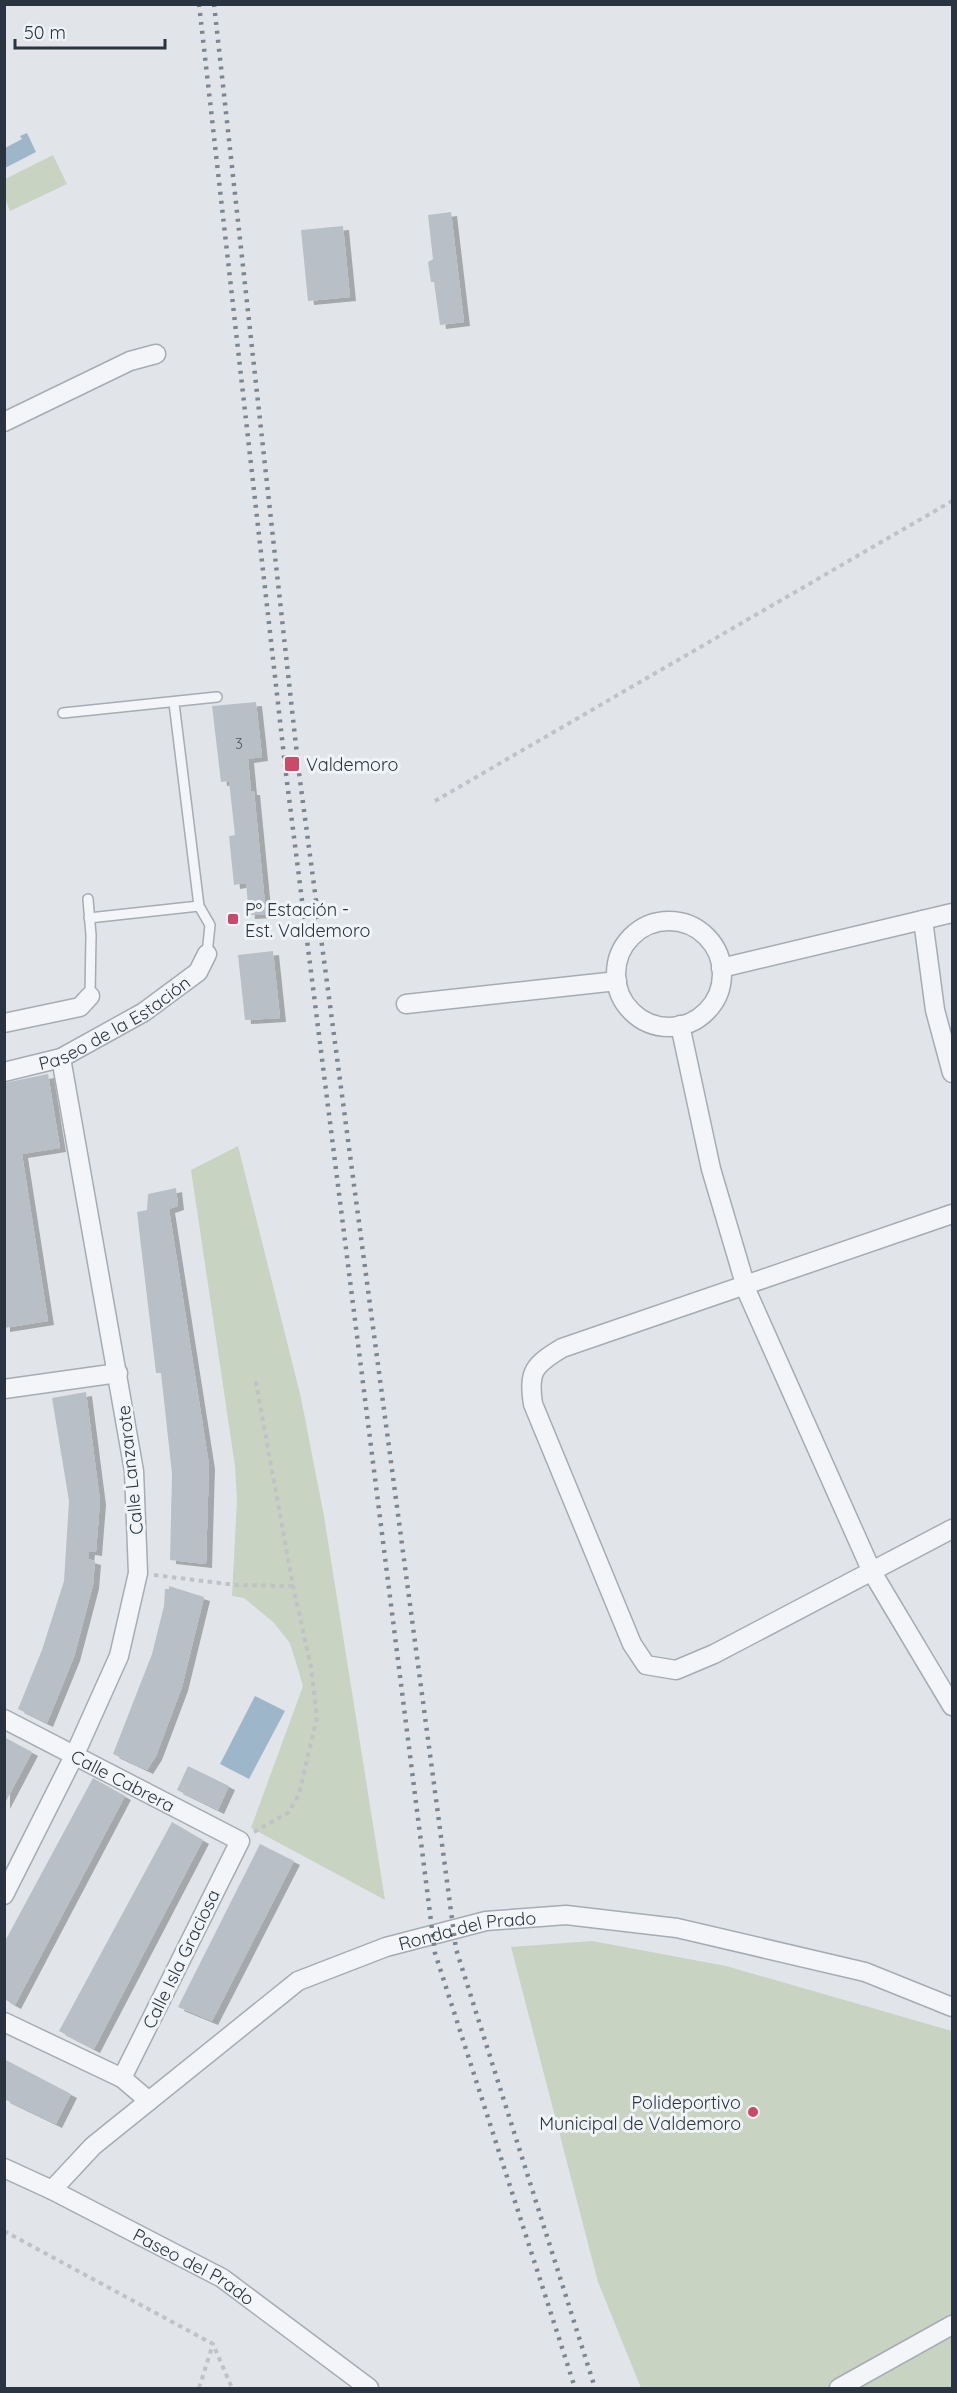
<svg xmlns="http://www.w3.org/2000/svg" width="957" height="2393" font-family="Quicksand,sans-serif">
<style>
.green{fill:#c8d3c2}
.water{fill:#9db6c9}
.building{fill:#b8bfc6;filter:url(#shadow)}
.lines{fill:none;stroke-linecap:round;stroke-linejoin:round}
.lane-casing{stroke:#a6acb3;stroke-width:12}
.street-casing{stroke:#a6acb3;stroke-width:21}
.path{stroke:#bfc3c8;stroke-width:4;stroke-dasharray:4.5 4.5;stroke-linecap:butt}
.lane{stroke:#f4f5f8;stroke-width:9}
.street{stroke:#f4f5f8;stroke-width:18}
.rail{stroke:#7b8693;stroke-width:4.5;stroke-dasharray:3 6;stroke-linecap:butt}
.poi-dot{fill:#cc4967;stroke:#f1f4f7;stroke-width:2}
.labels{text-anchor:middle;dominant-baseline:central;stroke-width:6;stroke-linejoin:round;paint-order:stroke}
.number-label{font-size:15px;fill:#4e5762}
.poi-label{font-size:18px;fill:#2a3441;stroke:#f1f4f7;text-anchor:start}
.street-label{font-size:18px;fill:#2a3441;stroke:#f1f4f7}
</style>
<defs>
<filter id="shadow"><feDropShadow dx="6" dy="4" stdDeviation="0" flood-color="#0004"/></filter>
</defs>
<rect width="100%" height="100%" fill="#e1e5e9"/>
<path class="green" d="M 53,155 L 67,184 L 10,211 L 5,199 L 5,179 Z
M 238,1146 L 301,1398 L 324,1516 L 385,1900 L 251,1828 L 303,1686 L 290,1643 L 273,1622 L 244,1598 L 232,1596 L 237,1501 L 235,1466 L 191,1170 Z
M 592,1941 L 726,1966 L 952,2031 L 952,2388 L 641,2388 L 598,2282 L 511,1947 Z"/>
<path class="water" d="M 27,133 L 36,152 L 5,168 L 5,148 L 22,139 L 20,136 Z
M 255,1696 L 285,1711 L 249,1779 L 220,1764 Z"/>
<path class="building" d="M 451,212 L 464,322 L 440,325 L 434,282 L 431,282 L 428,262 L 433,259 L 428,215 Z
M 343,226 L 350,297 L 308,301 L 301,230 Z
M 256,702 L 262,757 L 248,759 L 251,791 L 254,791 L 266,914 L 249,915 L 246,883 L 234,885 L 229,836 L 235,835 L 229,781 L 221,782 L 212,706 Z
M 273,951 L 280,1018 L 245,1020 L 238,955 Z
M 48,1074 L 60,1148 L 22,1154 L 48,1321 L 4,1328 L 4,1083 Z
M 176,1188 L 178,1206 L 169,1209 L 209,1465 L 206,1564 L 170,1560 L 172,1474 L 161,1373 L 156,1373 L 137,1212 L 147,1210 L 148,1194 Z
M 86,1392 L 100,1501 L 96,1552 L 89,1551 L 88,1559 L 95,1561 L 93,1585 L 74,1657 L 47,1723 L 18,1709 L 42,1650 L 64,1581 L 69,1501 L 52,1398 Z
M 169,1586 L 204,1597 L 182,1687 L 156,1756 L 147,1770 L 113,1754 L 152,1654 L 164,1606 L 165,1589 L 169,1589 Z
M 4,1737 L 32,1752 L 4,1805 Z
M 188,1766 L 229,1786 L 218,1810 L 177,1790 Z
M 93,1778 L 125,1796 L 15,2005 L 4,1999 L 4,1943 Z
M 172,1822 L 203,1840 L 94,2049 L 59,2031 Z
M 260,1844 L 294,1861 L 212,2021 L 178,2007 Z
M 4,2059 L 71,2094 L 56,2124 L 4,2099 Z"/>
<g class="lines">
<defs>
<path id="lane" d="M 174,703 L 199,906 L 210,925 L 207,954
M 63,713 L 217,697
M 88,899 L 91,935 L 90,996
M 89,918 L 199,906"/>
<g id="street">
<path d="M 4,422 L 130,361 L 156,354"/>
<path d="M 923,920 L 935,1010 L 952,1073"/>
<circle cx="669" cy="974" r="53"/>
<path d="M 721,968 L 952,913"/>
<path d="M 406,1004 L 617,981"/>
<path d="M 4,1023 L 80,1007 L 90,996"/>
<path d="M 680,1025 L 711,1169 L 748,1294 L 872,1572 L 952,1706"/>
<path id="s1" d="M 4,1072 L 61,1058 L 144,1012 L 198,972 L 207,954"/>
<path d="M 952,1214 L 562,1348 C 534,1365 528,1371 533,1404 L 632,1644 L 646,1665 L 676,1670 L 714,1654 L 952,1529"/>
<path d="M 4,1389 L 118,1373"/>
<path id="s2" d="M 4,1719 L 240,1841 L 122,2078"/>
<path d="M 4,1895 L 75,1754 L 119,1656 L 138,1573 L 134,1471 L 61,1058"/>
<path d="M 4,2022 L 122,2078 L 149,2101"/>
<path id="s3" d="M 4,2168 L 52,2190 L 222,2278 L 369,2388"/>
<path id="s4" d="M 52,2190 L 93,2146 L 298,1981 L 386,1947 L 486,1921 L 566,1915 L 677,1928 L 865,1972 L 952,2007"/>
<path d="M 839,2388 L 952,2325"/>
</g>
</defs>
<use href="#lane" class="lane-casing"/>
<use href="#street" class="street-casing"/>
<path class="path" d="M 435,801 L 952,501
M 154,1575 L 236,1585 L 293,1586
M 254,1832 L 289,1812 L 299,1794 L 317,1717 L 311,1667 L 293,1586 L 255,1377
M 4,2231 L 213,2344 L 232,2388
M 199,2388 L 213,2344"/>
<use href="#lane" class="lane"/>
<use href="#street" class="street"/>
<path class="rail" d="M 199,4 L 286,774 L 435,1953 L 575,2388
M 214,4 L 299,773 L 456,1949 L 595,2388"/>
</g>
<g class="poi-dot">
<rect x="284" y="756" width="16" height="16" rx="3"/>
<rect x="227" y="913" width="12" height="12" rx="3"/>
<circle cx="753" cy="2112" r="6"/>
</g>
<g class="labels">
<g class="number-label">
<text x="239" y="743">3</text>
</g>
<g class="poi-label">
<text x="306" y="764">Valdemoro</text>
<text x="245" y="909">Pº Estación -<tspan x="245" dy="21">Est. Valdemoro</tspan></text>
<text x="741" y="2102" text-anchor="end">Polideportivo<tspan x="741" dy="21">Municipal de Valdemoro</tspan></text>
</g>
<g class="street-label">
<text stroke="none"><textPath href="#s1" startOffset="122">Paseo de la Estación</textPath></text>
<text transform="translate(130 1470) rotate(-96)">Calle Lanzarote</text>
<text stroke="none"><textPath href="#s2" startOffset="134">Calle Cabrera</textPath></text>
<text stroke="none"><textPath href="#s4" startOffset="501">Ronda del Prado</textPath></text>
<text transform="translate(181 1959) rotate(-64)">Calle Isla Graciosa</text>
<text stroke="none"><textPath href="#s3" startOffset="214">Paseo del Prado</textPath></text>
</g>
</g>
<rect width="957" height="2393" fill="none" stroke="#2a3441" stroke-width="12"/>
<path d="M15 39v9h150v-9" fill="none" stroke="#2a3441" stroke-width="3"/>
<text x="24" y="39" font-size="18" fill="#2a3441" stroke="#f1f4f7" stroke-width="4.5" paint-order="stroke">50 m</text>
</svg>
